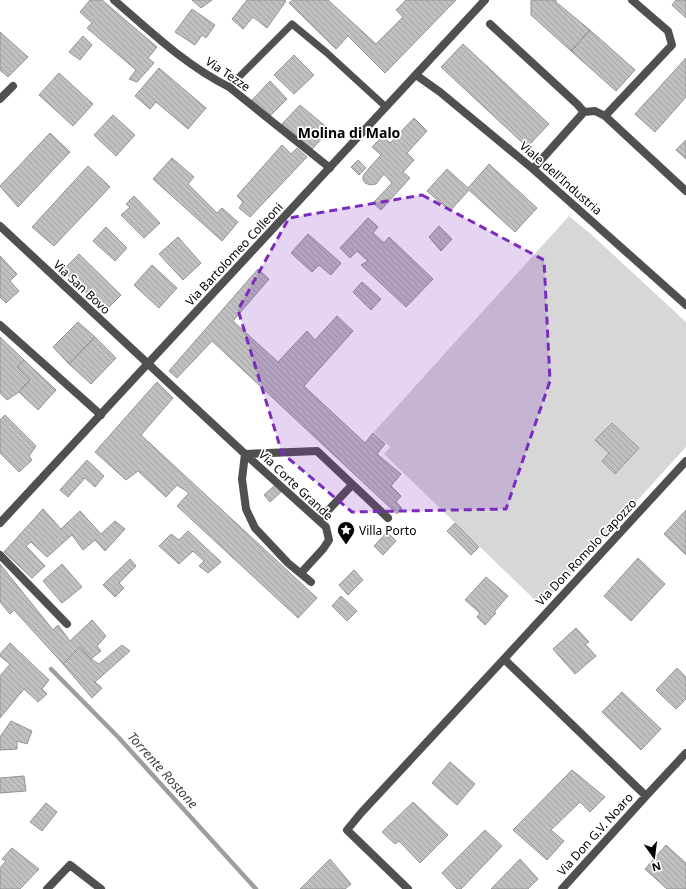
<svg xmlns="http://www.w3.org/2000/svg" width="686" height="889" font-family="'Noto Sans',sans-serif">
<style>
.green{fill:#d7d7d7}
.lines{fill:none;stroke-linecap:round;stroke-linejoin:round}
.stream{stroke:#9e9e9e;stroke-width:4.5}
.building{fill:url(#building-back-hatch);stroke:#949494}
.service{stroke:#505050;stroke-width:7}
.minor{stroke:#505050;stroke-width:8}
.tertiary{stroke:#505050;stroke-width:8}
.marked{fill:#7b2cbf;fill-opacity:0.2;stroke:#7b2cbf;stroke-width:3;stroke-dasharray:8 5;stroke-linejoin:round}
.labels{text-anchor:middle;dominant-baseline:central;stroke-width:3.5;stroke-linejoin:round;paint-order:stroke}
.street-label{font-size:12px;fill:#000;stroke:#fff}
.poi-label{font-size:12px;fill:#000;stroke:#fff;text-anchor:start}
.water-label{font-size:13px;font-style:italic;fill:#3f3f3f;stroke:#fff}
.quarter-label{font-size:14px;font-weight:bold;fill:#000;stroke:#fff}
</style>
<defs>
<pattern id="building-back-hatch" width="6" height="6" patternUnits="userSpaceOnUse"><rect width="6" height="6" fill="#c0c0c0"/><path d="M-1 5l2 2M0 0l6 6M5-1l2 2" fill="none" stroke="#a3a3a3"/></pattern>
</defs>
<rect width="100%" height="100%" fill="#fff"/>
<path class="green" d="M 569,216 L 592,235 L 686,322 L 686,447 L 541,606 L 384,454 L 390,447 L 374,432 Z"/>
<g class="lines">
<path class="stream" d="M 51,669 L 119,738 L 256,889"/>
</g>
<path class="building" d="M 90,0 L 102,0 L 157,47 L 148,58 L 154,63 L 137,82 L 129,79 L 136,70 L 87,28 L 92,23 L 80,12 Z
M 192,0 L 212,0 L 201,8 Z
M 247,0 L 285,0 L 286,1 L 267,28 L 253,17 L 243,29 L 232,19 Z
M 293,0 L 328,0 L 376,44 L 403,17 L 396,10 L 406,0 L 456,0 L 385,73 L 348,36 L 336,49 L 289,3 Z
M 531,0 L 556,0 L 556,2 L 590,30 L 571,51 L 531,15 Z
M 676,0 L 686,0 L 686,18 L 672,5 Z
M 192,9 L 215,25 L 206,38 L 202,35 L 195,45 L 175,32 Z
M 590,30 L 635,70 L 616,91 L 571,51 Z
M 0,32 L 28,57 L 8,77 L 0,70 Z
M 83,36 L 92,45 L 80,60 L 69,52 Z
M 463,44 L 549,124 L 527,147 L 441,67 Z
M 294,55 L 314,75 L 294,94 L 274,75 Z
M 686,58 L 686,97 L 655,132 L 635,114 Z
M 159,68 L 206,108 L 188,129 L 156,102 L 150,109 L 135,96 Z
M 59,73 L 93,104 L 73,126 L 39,95 Z
M 270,81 L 287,99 L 270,116 L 252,100 Z
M 300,105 L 330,130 L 312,149 L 282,124 Z
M 113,115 L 135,135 L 116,156 L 94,135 Z
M 414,118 L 427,131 L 407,153 L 414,160 L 403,172 L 410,178 L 381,210 L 373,203 L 392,183 L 384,174 L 376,184 L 370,185 L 365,183 L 363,180 L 363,176 L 369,168 L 381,155 L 372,147 L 383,136 L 390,143 Z
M 50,133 L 70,152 L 18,207 L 0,186 Z
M 686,140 L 686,159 L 676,150 Z
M 282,145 L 291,154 L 297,148 L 307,157 L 250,217 L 239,208 L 243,202 L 237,196 Z
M 172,158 L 194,177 L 188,184 L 217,213 L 222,208 L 238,222 L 222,241 L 153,179 Z
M 358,160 L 366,168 L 359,175 L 351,167 Z
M 489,164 L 537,208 L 515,232 L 469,190 L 450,211 L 427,191 L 447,169 L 468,188 Z
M 88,166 L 110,187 L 54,246 L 32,227 Z
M 134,196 L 160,223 L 144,238 L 121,215 L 130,207 L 126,204 Z
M 368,218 L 378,227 L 373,233 L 384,243 L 389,237 L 433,279 L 406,307 L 361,265 L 368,261 L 357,251 L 350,258 L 340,248 Z
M 439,226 L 452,239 L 441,251 L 429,237 Z
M 106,227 L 127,248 L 115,261 L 93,241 Z
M 308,234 L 341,263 L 331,275 L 319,265 L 312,272 L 291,253 Z
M 178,237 L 201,263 L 183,280 L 159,254 Z
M 79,254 L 121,295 L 105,311 L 63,270 Z
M 0,256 L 17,274 L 10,281 L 19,291 L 6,303 L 0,297 Z
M 152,265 L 177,288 L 159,308 L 134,285 Z
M 258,269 L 269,279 L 233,321 L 278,362 L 307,331 L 315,340 L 337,316 L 353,331 L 304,386 L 365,443 L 373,433 L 385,444 L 377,454 L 401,474 L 391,486 L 401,496 L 396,502 L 402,508 L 397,514 L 212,341 L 177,378 L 169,371 Z
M 362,282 L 381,299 L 371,310 L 353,292 Z
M 78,322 L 95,337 L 69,364 L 53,347 Z
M 0,337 L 24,360 L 17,367 L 30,380 L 19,392 L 7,400 L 0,393 Z
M 95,337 L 116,358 L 91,384 L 69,364 Z
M 24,360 L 56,390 L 38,410 L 19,392 L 30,380 L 17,367 Z
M 157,382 L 173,398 L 141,435 L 317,598 L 298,618 L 177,506 L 189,493 L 177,485 L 166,497 L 138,471 L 126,480 L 95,452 Z
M 5,415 L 36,446 L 29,456 L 32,460 L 19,472 L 0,453 L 0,420 Z
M 612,423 L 639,448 L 615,474 L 602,461 L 609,453 L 595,440 Z
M 87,460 L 104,476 L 95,487 L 85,478 L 68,497 L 60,490 Z
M 275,485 L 281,492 L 270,502 L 264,495 Z
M 43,509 L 61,529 L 80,511 L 101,534 L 115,521 L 125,529 L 105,551 L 95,540 L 83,550 L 72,535 L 47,557 L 31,542 L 26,546 L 45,566 L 32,578 L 4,552 Z
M 686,510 L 686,555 L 664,534 Z
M 455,523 L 479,547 L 471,555 L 447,531 Z
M 188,531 L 221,562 L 208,573 L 199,566 L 204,561 L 193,551 L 179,564 L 159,546 L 171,534 L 179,540 Z
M 387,532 L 396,541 L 383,555 L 374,546 Z
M 638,558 L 665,584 L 631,621 L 604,596 Z
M 130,559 L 136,566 L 119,583 L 124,588 L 115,597 L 103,585 Z
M 0,564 L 53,630 L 58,625 L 70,641 L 92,620 L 106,636 L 97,646 L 101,651 L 91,659 L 80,647 L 63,664 L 14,610 L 10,614 L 0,602 Z
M 62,564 L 82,587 L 62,603 L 43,581 Z
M 354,570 L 363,580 L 348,595 L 339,585 Z
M 486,577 L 508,596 L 494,612 L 496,613 L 485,625 L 477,617 L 480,613 L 465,600 Z
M 341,596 L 357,611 L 347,621 L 332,606 Z
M 576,628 L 589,642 L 585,644 L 596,656 L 575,674 L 553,649 Z
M 10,643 L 49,680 L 42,689 L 47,694 L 38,702 L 24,689 L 0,718 L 0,676 L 10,664 L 0,656 L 0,654 Z
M 122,645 L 130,651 L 95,682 L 102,688 L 92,698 L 63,664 L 80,647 L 91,659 L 99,664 Z
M 677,668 L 686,677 L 686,699 L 676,709 L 656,690 Z
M 622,692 L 661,729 L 641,750 L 602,712 Z
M 11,721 L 32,731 L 27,744 L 17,741 L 17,749 L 0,750 L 0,737 Z
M 450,762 L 475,784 L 457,805 L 432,783 Z
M 572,770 L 605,797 L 590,812 L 580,802 L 551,830 L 564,841 L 547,860 L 513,830 Z
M 24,776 L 26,791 L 0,793 L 0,778 Z
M 413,802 L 448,835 L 420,863 L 399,841 L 395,844 L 382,832 Z
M 46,803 L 57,812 L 42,831 L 30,822 Z
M 485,830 L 502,846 L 461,889 L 457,889 L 442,873 Z
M 666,845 L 686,863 L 686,889 L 667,889 L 645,869 Z
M 12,848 L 39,869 L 20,889 L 0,889 L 0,868 L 6,861 L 2,859 Z
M 330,859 L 351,884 L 345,889 L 300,889 Z
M 520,859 L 538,879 L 528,889 L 491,889 Z"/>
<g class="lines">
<path class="service" d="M 229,87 L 292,24 L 327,53 L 386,107"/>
<path class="minor" d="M 114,0 C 150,31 185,65 229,87 L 330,168
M 490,24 L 577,104 L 584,112
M 416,75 L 440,92 L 533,169 L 686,305
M 0,99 L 13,86
M 605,116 L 672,45 L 668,31 L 632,0
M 533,169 L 584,112 L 595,111 L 605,116 L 686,191
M 0,226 L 245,454 L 326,527 L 329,540 L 323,549 L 301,573
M 0,325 L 101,415
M 245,454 L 317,451 L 388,518
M 245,454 L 242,479 L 246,509 L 255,528 L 288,563 L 311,582
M 686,461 L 504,659 L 646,796 L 686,753
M 319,520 L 352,485
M 0,555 L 67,624
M 47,889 L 70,865 L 101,889
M 408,889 L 347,830 L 361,813 L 504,659
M 562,889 L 646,796"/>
<path class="tertiary" d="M 0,523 L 485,0"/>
</g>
<path class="marked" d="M 422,195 L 544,260 L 550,381 L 506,509 L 352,512 L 282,453 L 238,310 L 289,218 Z"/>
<defs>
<symbol id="sight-pin" viewBox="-11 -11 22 30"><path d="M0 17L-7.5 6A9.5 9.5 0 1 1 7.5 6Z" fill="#000" stroke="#fff"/><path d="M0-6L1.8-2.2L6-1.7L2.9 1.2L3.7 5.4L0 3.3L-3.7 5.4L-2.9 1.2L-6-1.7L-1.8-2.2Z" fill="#fff"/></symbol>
</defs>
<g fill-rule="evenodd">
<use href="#sight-pin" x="336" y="520" width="20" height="27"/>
</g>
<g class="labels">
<g class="street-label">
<text transform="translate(228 74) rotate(34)">Via Tezze</text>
<text transform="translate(561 178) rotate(41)">Viale dell'Industria</text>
<text transform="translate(234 254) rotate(-47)">Via Bartolomeo Colleoni</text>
<text transform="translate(82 287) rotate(43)">Via San Bovo</text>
<text transform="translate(296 485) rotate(43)">Via Corte Grande</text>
<text transform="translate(586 552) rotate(-47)">Via Don Romolo Capozzo</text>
<text transform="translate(595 834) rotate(-48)">Via Don G.V. Noaro</text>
</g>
<g class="poi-label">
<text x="359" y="530">Villa Porto</text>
</g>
<g class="water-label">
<text transform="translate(163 770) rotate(48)">Torrente Rostone</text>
</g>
<g class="quarter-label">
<text x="349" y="132">Molina di Malo</text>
</g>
</g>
<g transform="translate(654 857) rotate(166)" stroke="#ffffff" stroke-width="3" paint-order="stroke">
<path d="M0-3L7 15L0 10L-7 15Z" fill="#000000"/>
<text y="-6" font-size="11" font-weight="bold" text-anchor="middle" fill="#000000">N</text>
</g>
</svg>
